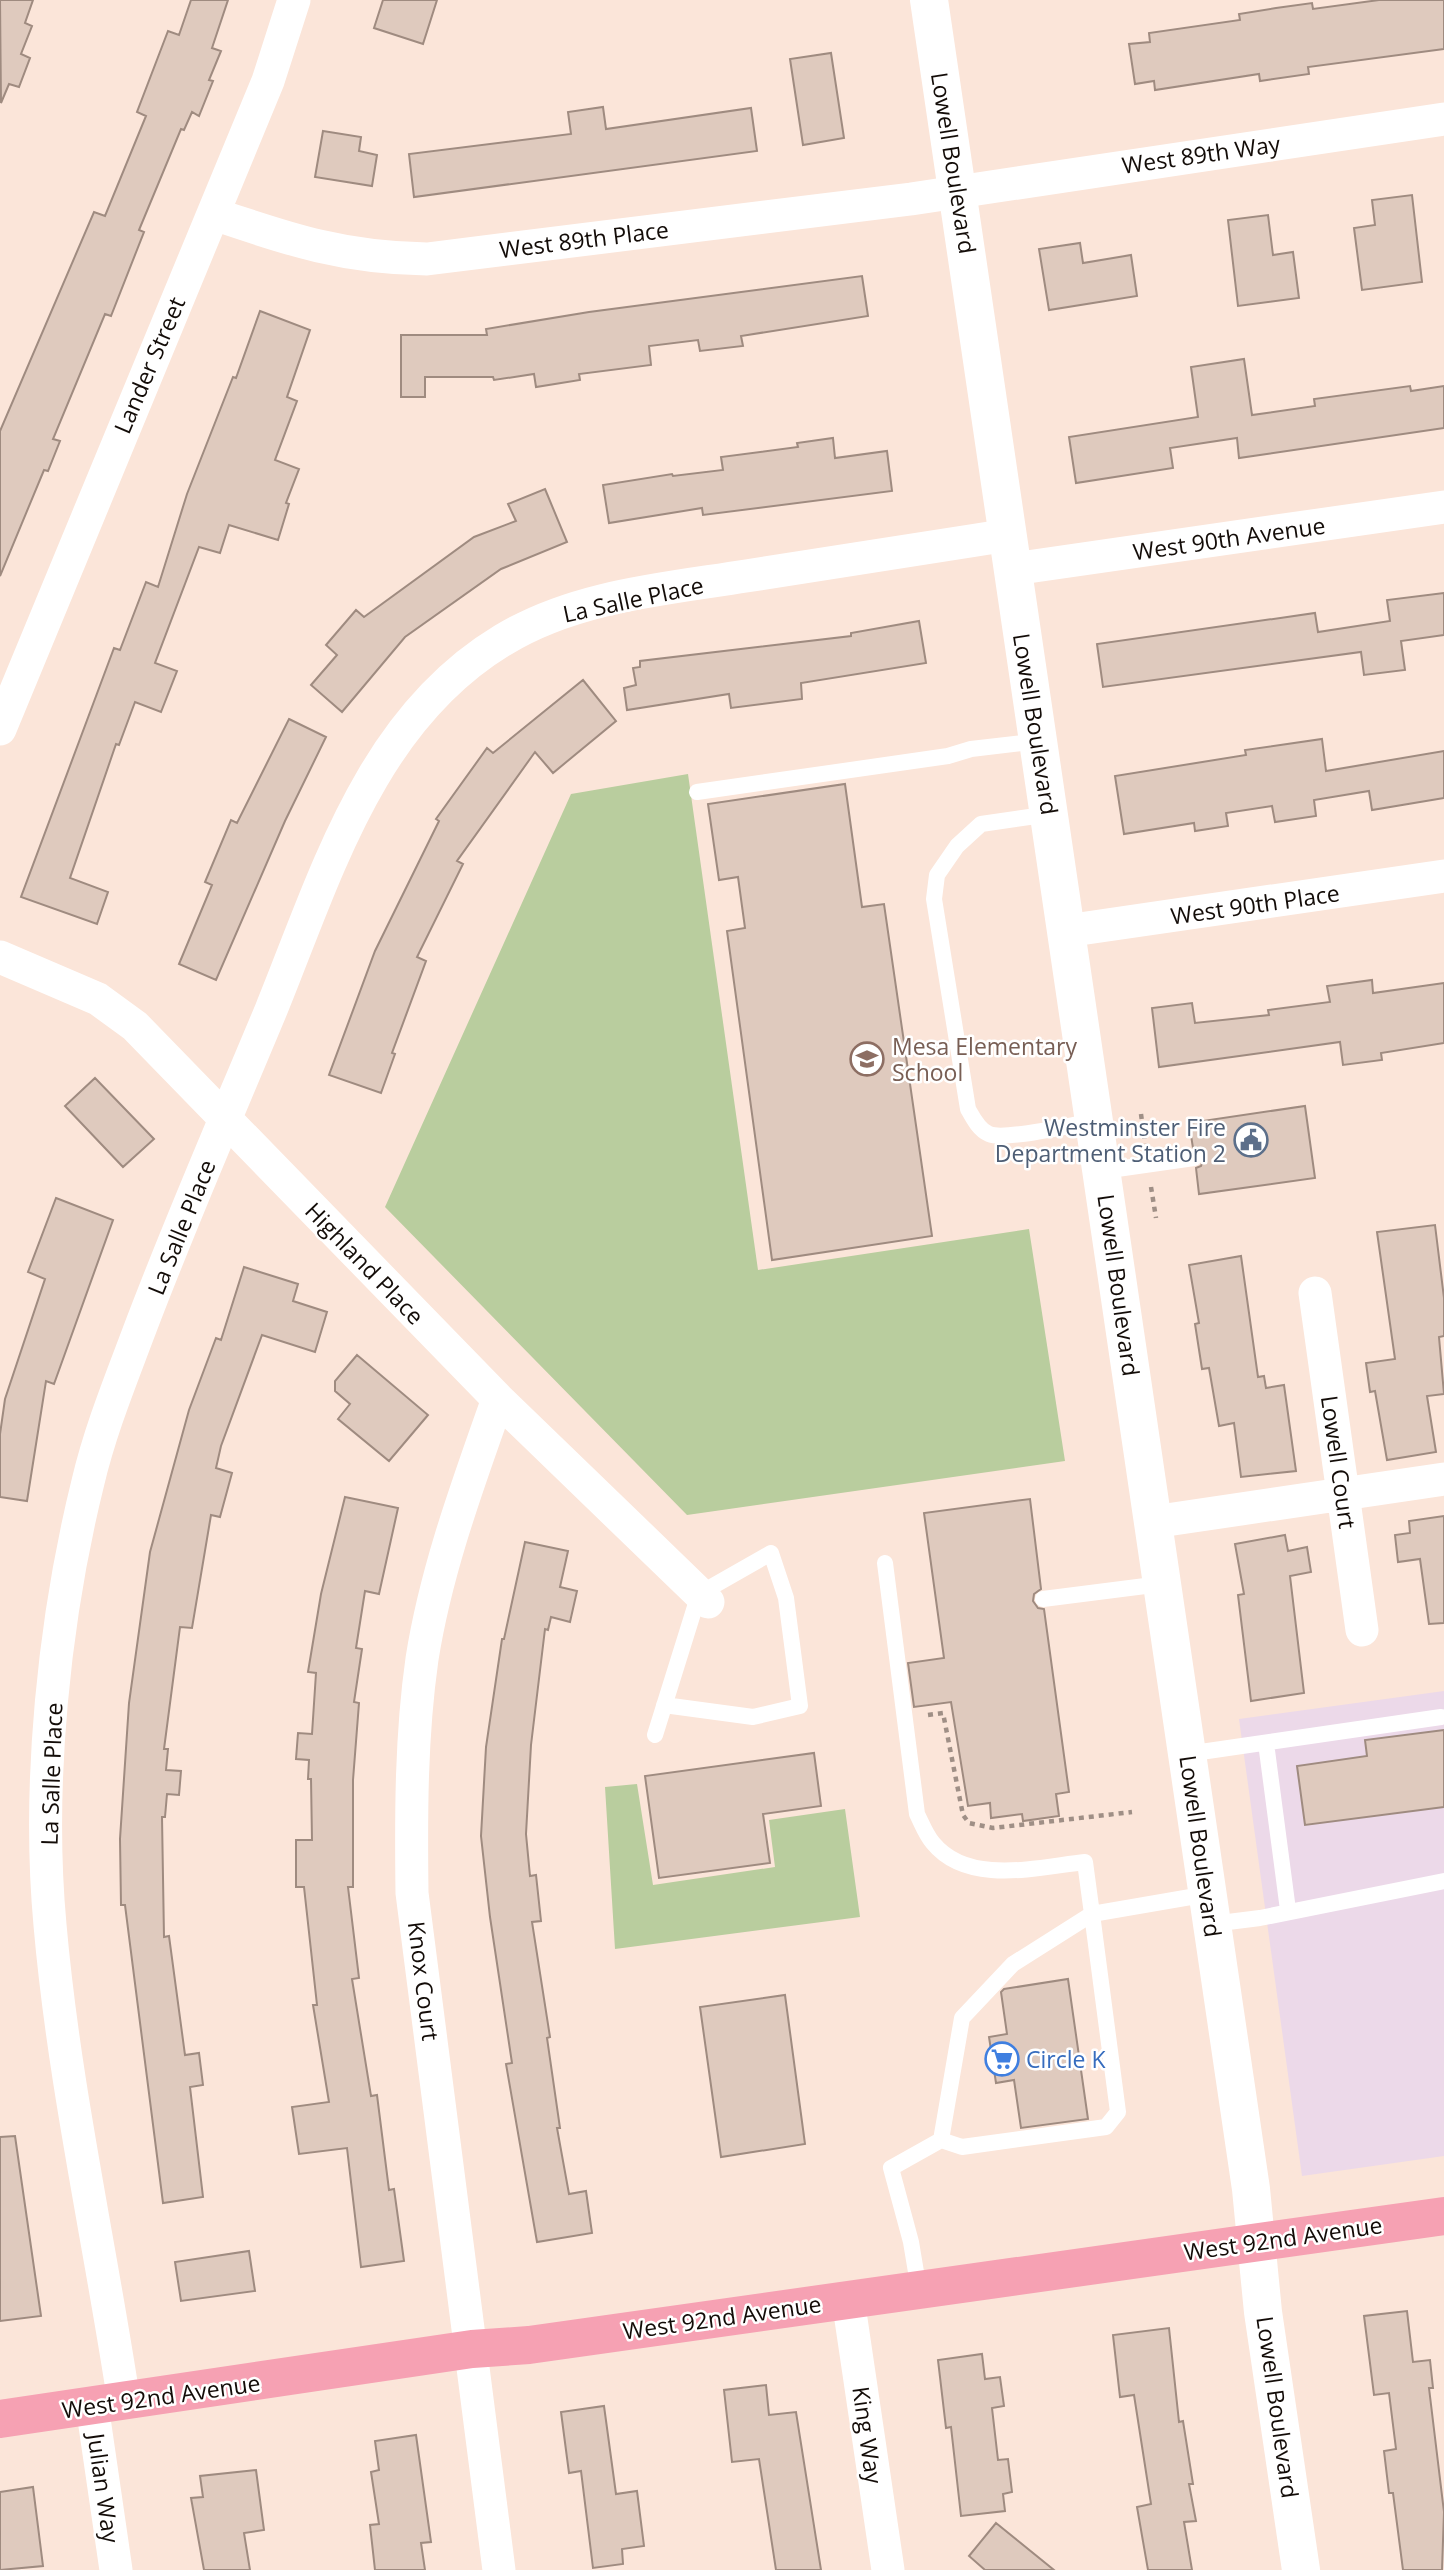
<svg xmlns="http://www.w3.org/2000/svg" width="1444" height="2570" font-family="'Open Sans',sans-serif">
<style>
.commercial{fill:#ecd9e9}
.green{fill:#b9cd9e}
.building{fill:#dfcabe;stroke:#9f8b80;stroke-width:2}
.lines{fill:none;stroke-linecap:round;stroke-linejoin:round}
.path{stroke:#9f8f86;stroke-width:4.5;stroke-dasharray:5 5;stroke-linecap:butt}
.service{stroke:#fff;stroke-width:16}
.minor{stroke:#fff;stroke-width:33}
.tertiary{stroke:#fff;stroke-width:38}
.primary{stroke:#f6a1b3;stroke-width:38}
.labels{text-anchor:middle;dominant-baseline:central;stroke-width:5;stroke-linejoin:round;paint-order:stroke}
.street-label{font-size:23px;fill:#130c08;stroke:#fff}
.education-label{font-size:23px;fill:#785e54;stroke:#fff;text-anchor:start}
.service-label{font-size:23px;fill:#4e5e75;stroke:#fff;text-anchor:end}
.shop-label{font-size:23px;fill:#366cbe;stroke:#fff;text-anchor:start}
</style>
<rect width="100%" height="100%" fill="#fbe5d9"/>
<path class="commercial" d="M 1444,1691 L 1444,2156 L 1302,2176 L 1239,1719 Z"/>
<path class="green" d="M 688,774 L 758,1270 L 1029,1229 L 1065,1461 L 687,1515 L 385,1207 L 571,794 Z
M 637,1784 L 653,1885 L 775,1867 L 769,1820 L 845,1809 L 860,1917 L 615,1949 L 605,1787 Z"/>
<path class="building" d="M 0,0 L 33,0 L 25,23 L 32,26 L 21,54 L 30,58 L 19,87 L 9,84 L 1,103 Z
M 191,0 L 228,0 L 212,48 L 221,51 L 209,80 L 213,81 L 199,116 L 192,112 L 184,130 L 181,129 L 139,230 L 144,232 L 111,316 L 105,314 L 53,439 L 60,441 L 48,471 L 44,470 L 0,576 L 0,431 L 94,212 L 105,216 L 146,116 L 137,112 L 168,31 L 179,35 Z
M 383,0 L 437,0 L 423,44 L 374,28 Z
M 1379,0 L 1444,0 L 1444,49 L 1308,67 L 1309,74 L 1260,81 L 1259,74 L 1155,90 L 1154,81 L 1135,84 L 1129,44 L 1150,42 L 1149,33 L 1240,20 L 1239,14 L 1276,8 L 1312,3 L 1313,9 Z
M 831,53 L 844,138 L 803,145 L 790,59 Z
M 603,107 L 606,129 L 751,108 L 757,151 L 414,197 L 409,154 L 571,134 L 568,112 Z
M 323,131 L 361,137 L 359,151 L 377,155 L 372,186 L 315,177 Z
M 1412,195 L 1422,282 L 1362,290 L 1354,228 L 1375,225 L 1372,200 Z
M 1268,215 L 1273,255 L 1293,252 L 1299,298 L 1238,306 L 1228,220 Z
M 1080,243 L 1083,263 L 1131,255 L 1137,296 L 1049,310 L 1039,249 Z
M 862,276 L 868,316 L 741,336 L 743,346 L 700,351 L 698,340 L 649,346 L 651,365 L 579,374 L 580,380 L 536,387 L 534,374 L 494,380 L 493,377 L 425,377 L 425,397 L 401,397 L 401,335 L 487,335 L 486,329 L 589,312 Z
M 260,311 L 310,330 L 287,397 L 297,401 L 275,460 L 299,469 L 286,503 L 289,504 L 278,540 L 229,525 L 220,553 L 199,547 L 155,663 L 177,671 L 161,712 L 135,702 L 119,745 L 116,744 L 70,878 L 108,892 L 97,924 L 21,897 L 114,648 L 120,650 L 146,582 L 158,587 L 187,494 L 233,377 L 236,378 Z
M 1244,359 L 1252,415 L 1315,406 L 1314,399 L 1410,386 L 1411,391 L 1444,386 L 1444,428 L 1239,458 L 1237,438 L 1170,448 L 1173,468 L 1076,483 L 1069,437 L 1198,417 L 1191,367 Z
M 833,438 L 835,458 L 887,451 L 892,491 L 703,515 L 702,508 L 609,523 L 603,485 L 672,474 L 673,476 L 723,470 L 721,457 L 798,447 L 797,443 Z
M 545,489 L 567,542 L 501,569 L 405,637 L 342,712 L 311,685 L 337,655 L 326,645 L 356,610 L 364,617 L 474,537 L 516,521 L 508,504 Z
M 1444,593 L 1444,635 L 1401,641 L 1405,670 L 1364,675 L 1361,652 L 1103,687 L 1097,644 L 1315,613 L 1318,632 L 1390,621 L 1387,600 Z
M 919,621 L 926,663 L 801,683 L 802,699 L 731,708 L 729,694 L 627,710 L 624,688 L 636,685 L 633,668 L 640,667 L 640,661 L 851,636 L 851,633 Z
M 583,680 L 616,721 L 553,773 L 535,752 L 457,861 L 463,864 L 417,957 L 426,961 L 392,1053 L 395,1054 L 381,1093 L 329,1075 L 375,951 L 439,821 L 436,819 L 487,748 L 493,753 Z
M 289,719 L 326,737 L 285,821 L 216,980 L 179,964 L 212,885 L 205,882 L 231,820 L 237,823 Z
M 1322,739 L 1326,771 L 1444,751 L 1444,798 L 1372,810 L 1369,791 L 1314,800 L 1316,816 L 1275,822 L 1272,806 L 1226,813 L 1228,826 L 1195,831 L 1194,823 L 1124,834 L 1115,776 L 1246,755 L 1245,750 Z
M 845,784 L 862,907 L 884,904 L 932,1236 L 772,1260 L 727,931 L 745,928 L 738,877 L 719,880 L 708,804 Z
M 1372,980 L 1373,993 L 1444,983 L 1444,1043 L 1381,1053 L 1382,1060 L 1343,1065 L 1340,1042 L 1159,1067 L 1152,1008 L 1192,1003 L 1195,1023 L 1269,1015 L 1268,1010 L 1330,1002 L 1327,986 Z
M 95,1078 L 154,1139 L 123,1167 L 65,1106 Z
M 1305,1106 L 1315,1178 L 1199,1194 L 1196,1168 L 1201,1166 L 1204,1157 L 1202,1151 L 1193,1148 L 1189,1123 Z
M 56,1198 L 113,1220 L 54,1384 L 46,1381 L 27,1501 L 0,1497 L 0,1434 L 5,1399 L 45,1279 L 28,1272 Z
M 1435,1225 L 1444,1298 L 1444,1336 L 1439,1337 L 1444,1394 L 1427,1396 L 1436,1452 L 1387,1460 L 1375,1391 L 1370,1392 L 1366,1363 L 1395,1359 L 1377,1232 Z
M 1241,1256 L 1258,1377 L 1264,1376 L 1266,1388 L 1284,1385 L 1296,1471 L 1241,1477 L 1234,1423 L 1219,1426 L 1209,1368 L 1202,1369 L 1195,1324 L 1199,1323 L 1189,1265 Z
M 244,1267 L 298,1284 L 293,1301 L 327,1312 L 315,1352 L 262,1335 L 221,1446 L 216,1468 L 232,1473 L 220,1517 L 211,1515 L 192,1628 L 180,1627 L 164,1749 L 168,1749 L 166,1770 L 181,1771 L 179,1795 L 167,1794 L 165,1817 L 162,1817 L 164,1937 L 169,1936 L 185,2055 L 199,2053 L 203,2085 L 190,2087 L 203,2197 L 163,2203 L 125,1905 L 121,1905 L 120,1839 L 129,1703 L 150,1552 L 189,1410 L 216,1338 L 221,1340 Z
M 357,1355 L 428,1415 L 389,1461 L 338,1419 L 350,1404 L 335,1391 L 335,1381 Z
M 345,1497 L 398,1508 L 379,1594 L 365,1591 L 356,1648 L 362,1649 L 354,1702 L 359,1703 L 353,1780 L 353,1887 L 348,1887 L 359,1978 L 352,1979 L 371,2096 L 377,2095 L 389,2190 L 394,2189 L 404,2261 L 361,2267 L 347,2148 L 299,2154 L 292,2107 L 329,2102 L 313,2005 L 317,2005 L 304,1887 L 296,1887 L 296,1840 L 312,1840 L 311,1779 L 308,1779 L 309,1760 L 296,1759 L 298,1733 L 312,1734 L 316,1673 L 308,1672 L 321,1594 Z
M 1030,1499 L 1041,1589 L 1034,1594 L 1033,1601 L 1038,1608 L 1044,1609 L 1069,1792 L 1056,1794 L 1059,1816 L 1023,1821 L 1022,1814 L 991,1818 L 990,1803 L 968,1806 L 951,1702 L 914,1707 L 908,1663 L 944,1658 L 924,1513 Z
M 1444,1516 L 1444,1623 L 1429,1624 L 1420,1559 L 1398,1562 L 1395,1535 L 1410,1533 L 1409,1521 Z
M 1285,1535 L 1288,1551 L 1307,1547 L 1311,1572 L 1290,1576 L 1304,1693 L 1251,1701 L 1238,1595 L 1244,1594 L 1235,1544 Z
M 525,1542 L 568,1551 L 560,1587 L 577,1591 L 570,1622 L 551,1617 L 548,1630 L 545,1629 L 531,1745 L 526,1834 L 530,1876 L 536,1875 L 541,1921 L 532,1922 L 550,2037 L 547,2038 L 560,2128 L 557,2128 L 569,2194 L 586,2191 L 592,2233 L 537,2242 L 506,2064 L 512,2063 L 490,1917 L 481,1836 L 486,1747 L 502,1639 L 504,1639 Z
M 1444,1730 L 1444,1807 L 1305,1825 L 1297,1766 L 1367,1756 L 1365,1740 Z
M 814,1753 L 821,1806 L 763,1814 L 770,1863 L 659,1878 L 645,1776 Z
M 1068,1979 L 1088,2119 L 1021,2128 L 1014,2080 L 996,2083 L 989,2037 L 1007,2034 L 1001,1992 L 1004,1989 Z
M 785,1995 L 805,2144 L 721,2157 L 700,2007 Z
M 15,2136 L 41,2316 L 0,2321 L 0,2137 Z
M 249,2251 L 255,2291 L 181,2301 L 175,2262 Z
M 1407,2311 L 1413,2362 L 1430,2360 L 1433,2388 L 1429,2388 L 1444,2512 L 1442,2570 L 1403,2570 L 1393,2493 L 1389,2493 L 1384,2451 L 1396,2449 L 1389,2393 L 1374,2395 L 1364,2316 Z
M 1169,2328 L 1179,2422 L 1183,2421 L 1193,2484 L 1189,2484 L 1196,2521 L 1184,2522 L 1192,2570 L 1148,2570 L 1137,2507 L 1151,2504 L 1134,2395 L 1120,2397 L 1113,2335 Z
M 982,2354 L 985,2379 L 1000,2377 L 1004,2406 L 992,2408 L 998,2460 L 1008,2459 L 1012,2492 L 1003,2494 L 1005,2511 L 961,2516 L 951,2427 L 946,2428 L 938,2360 Z
M 766,2385 L 769,2415 L 796,2412 L 821,2570 L 776,2570 L 759,2459 L 732,2462 L 724,2390 Z
M 604,2406 L 616,2494 L 637,2491 L 644,2546 L 622,2549 L 623,2564 L 593,2568 L 581,2471 L 569,2473 L 561,2412 Z
M 416,2435 L 431,2542 L 421,2543 L 425,2570 L 375,2570 L 370,2525 L 379,2524 L 371,2472 L 379,2470 L 375,2441 Z
M 256,2470 L 264,2530 L 244,2533 L 250,2570 L 204,2570 L 191,2498 L 203,2497 L 200,2476 Z
M 33,2487 L 43,2566 L 0,2570 L 0,2492 Z
M 996,2523 L 1054,2570 L 985,2570 L 969,2556 Z"/>
<g class="lines">
<path class="path" d="M 1141,1114 L 1145,1144
M 1151,1187 L 1156,1218
M 928,1715 L 943,1713 L 963,1815 L 969,1823 L 993,1828 L 1132,1812"/>
<path class="service" d="M 697,792 L 948,756 L 971,749 L 1039,741
M 1050,814 L 981,824 L 957,846 L 937,875 L 934,899 L 968,1109 C 973,1118 979,1130 989,1134 C 1006,1141 1074,1124 1095,1121
M 1103,1171 L 1194,1158
M 885,1563 L 917,1814 C 922,1824 926,1835 933,1843 C 968,1886 1038,1867 1085,1862 L 1092,1914 L 1208,1894
M 1043,1599 L 1161,1584
M 655,1735 C 670,1688 684,1641 699,1594 L 771,1553 L 786,1598 L 800,1706 L 753,1717 L 664,1705
M 1266,1743 L 1288,1910
M 1187,1754 L 1441,1717
M 1212,1924 L 1260,1918 L 1444,1881
M 919,2290 L 911,2242 L 891,2168 L 941,2140 L 962,2018 L 1013,1964 L 1092,1914 L 1118,2112 L 1106,2127 L 962,2147 L 941,2140"/>
<path class="minor" d="M 214,214 C 290,240 345,258 427,259 L 911,199 L 1444,119
M 1013,569 L 1444,507
M 0,729 L 268,81 L 294,0
M 1066,931 L 1444,876
M 0,957 L 98,999 L 135,1026 L 498,1399 L 708,1602
M 1315,1293 L 1362,1630
M 498,1399 C 468,1484 436,1570 422,1659 C 411,1736 411,1815 412,1893 L 499,2570
M 1153,1522 L 1444,1479
M 848,2299 L 888,2570
M 124,2402 C 100,2243 64,2085 50,1925 C 37,1784 54,1619 88,1482 C 100,1431 120,1382 138,1334 C 179,1225 226,1118 271,1010 C 326,875 370,720 503,640 C 575,596 664,589 746,576 C 834,562 921,549 1008,535
M 92,2405 L 116,2570"/>
<path class="tertiary" d="M 929,0 L 1251,2189 L 1263,2312 L 1301,2570"/>
<path class="primary" d="M 0,2419 L 472,2349 L 529,2345 L 1444,2216"/>
</g>
<defs>
<symbol id="school-ring" viewBox="-11 -11 22 22"><circle r="9.5" fill="#fff" stroke="#8d6e63" stroke-width="1.5"/><path d="M0-5L7-2L0 1L-7-2ZM-4 1L0 2.5L4 1V4Q0 6-4 4Z" fill="#8d6e63"/></symbol>
<symbol id="civic-ring" viewBox="-11 -11 22 22"><circle r="9.5" fill="#fff" stroke="#5c6f8a" stroke-width="1.5"/><path d="M-.6-6.5H3V-4.5H.6V-3L4-1V1h2V6H-6V1h2V-1L-.6-3ZM-1.2 2.5V6h2.4V2.5Z" fill="#5c6f8a"/></symbol>
<symbol id="supermarket-ring" viewBox="-11 -11 22 22"><circle r="9.5" fill="#fff" stroke="#3f7fe0" stroke-width="1.5"/><path d="M-6-5.5h2.5l.6 2H6L4.5 2H-2.5L-4.4-4H-6ZM-1.5 3.2a1.3 1.3 0 1 0 .1 0ZM3 3.2a1.3 1.3 0 1 0 .1 0Z" fill="#3f7fe0"/></symbol>
</defs>
<g fill-rule="evenodd">
<use href="#school-ring" x="848" y="1040" width="38" height="38"/>
<use href="#civic-ring" x="1232" y="1121" width="38" height="38"/>
<use href="#supermarket-ring" x="983" y="2040" width="38" height="38"/>
</g>
<g class="labels">
<g class="street-label">
<text transform="translate(1201 154) rotate(-8)">West 89th Way</text>
<text transform="translate(954 163) rotate(81)">Lowell Boulevard</text>
<text transform="translate(584 239) rotate(-7)">West 89th Place</text>
<text transform="translate(149 365) rotate(-67)">Lander Street</text>
<text transform="translate(1229 538) rotate(-8)">West 90th Avenue</text>
<text transform="translate(633 599) rotate(-12)">La Salle Place</text>
<text transform="translate(1036 724) rotate(81)">Lowell Boulevard</text>
<text transform="translate(1255 904) rotate(-8)">West 90th Place</text>
<text transform="translate(181 1227) rotate(-68)">La Salle Place</text>
<text transform="translate(365 1263) rotate(46)">Highland Place</text>
<text transform="translate(1119 1285) rotate(82)">Lowell Boulevard</text>
<text transform="translate(1339 1462) rotate(82)">Lowell Court</text>
<text transform="translate(51 1774) rotate(-88)">La Salle Place</text>
<text transform="translate(1201 1846) rotate(82)">Lowell Boulevard</text>
<text transform="translate(424 1981) rotate(83)">Knox Court</text>
<text transform="translate(1283 2238) rotate(-8)">West 92nd Avenue</text>
<text transform="translate(722 2317) rotate(-8)">West 92nd Avenue</text>
<text transform="translate(161 2396) rotate(-8)">West 92nd Avenue</text>
<text transform="translate(1278 2407) rotate(82)">Lowell Boulevard</text>
<text transform="translate(868 2435) rotate(82)">King Way</text>
<text transform="translate(104 2488) rotate(82)">Julian Way</text>
</g>
<g class="education-label">
<text x="892" y="1046">Mesa Elementary<tspan x="892" dy="26">School</tspan></text>
</g>
<g class="service-label">
<text x="1226" y="1127">Westminster Fire<tspan x="1226" dy="26">Department Station 2</tspan></text>
</g>
<g class="shop-label">
<text x="1026" y="2059">Circle K</text>
</g>
</g>
</svg>
